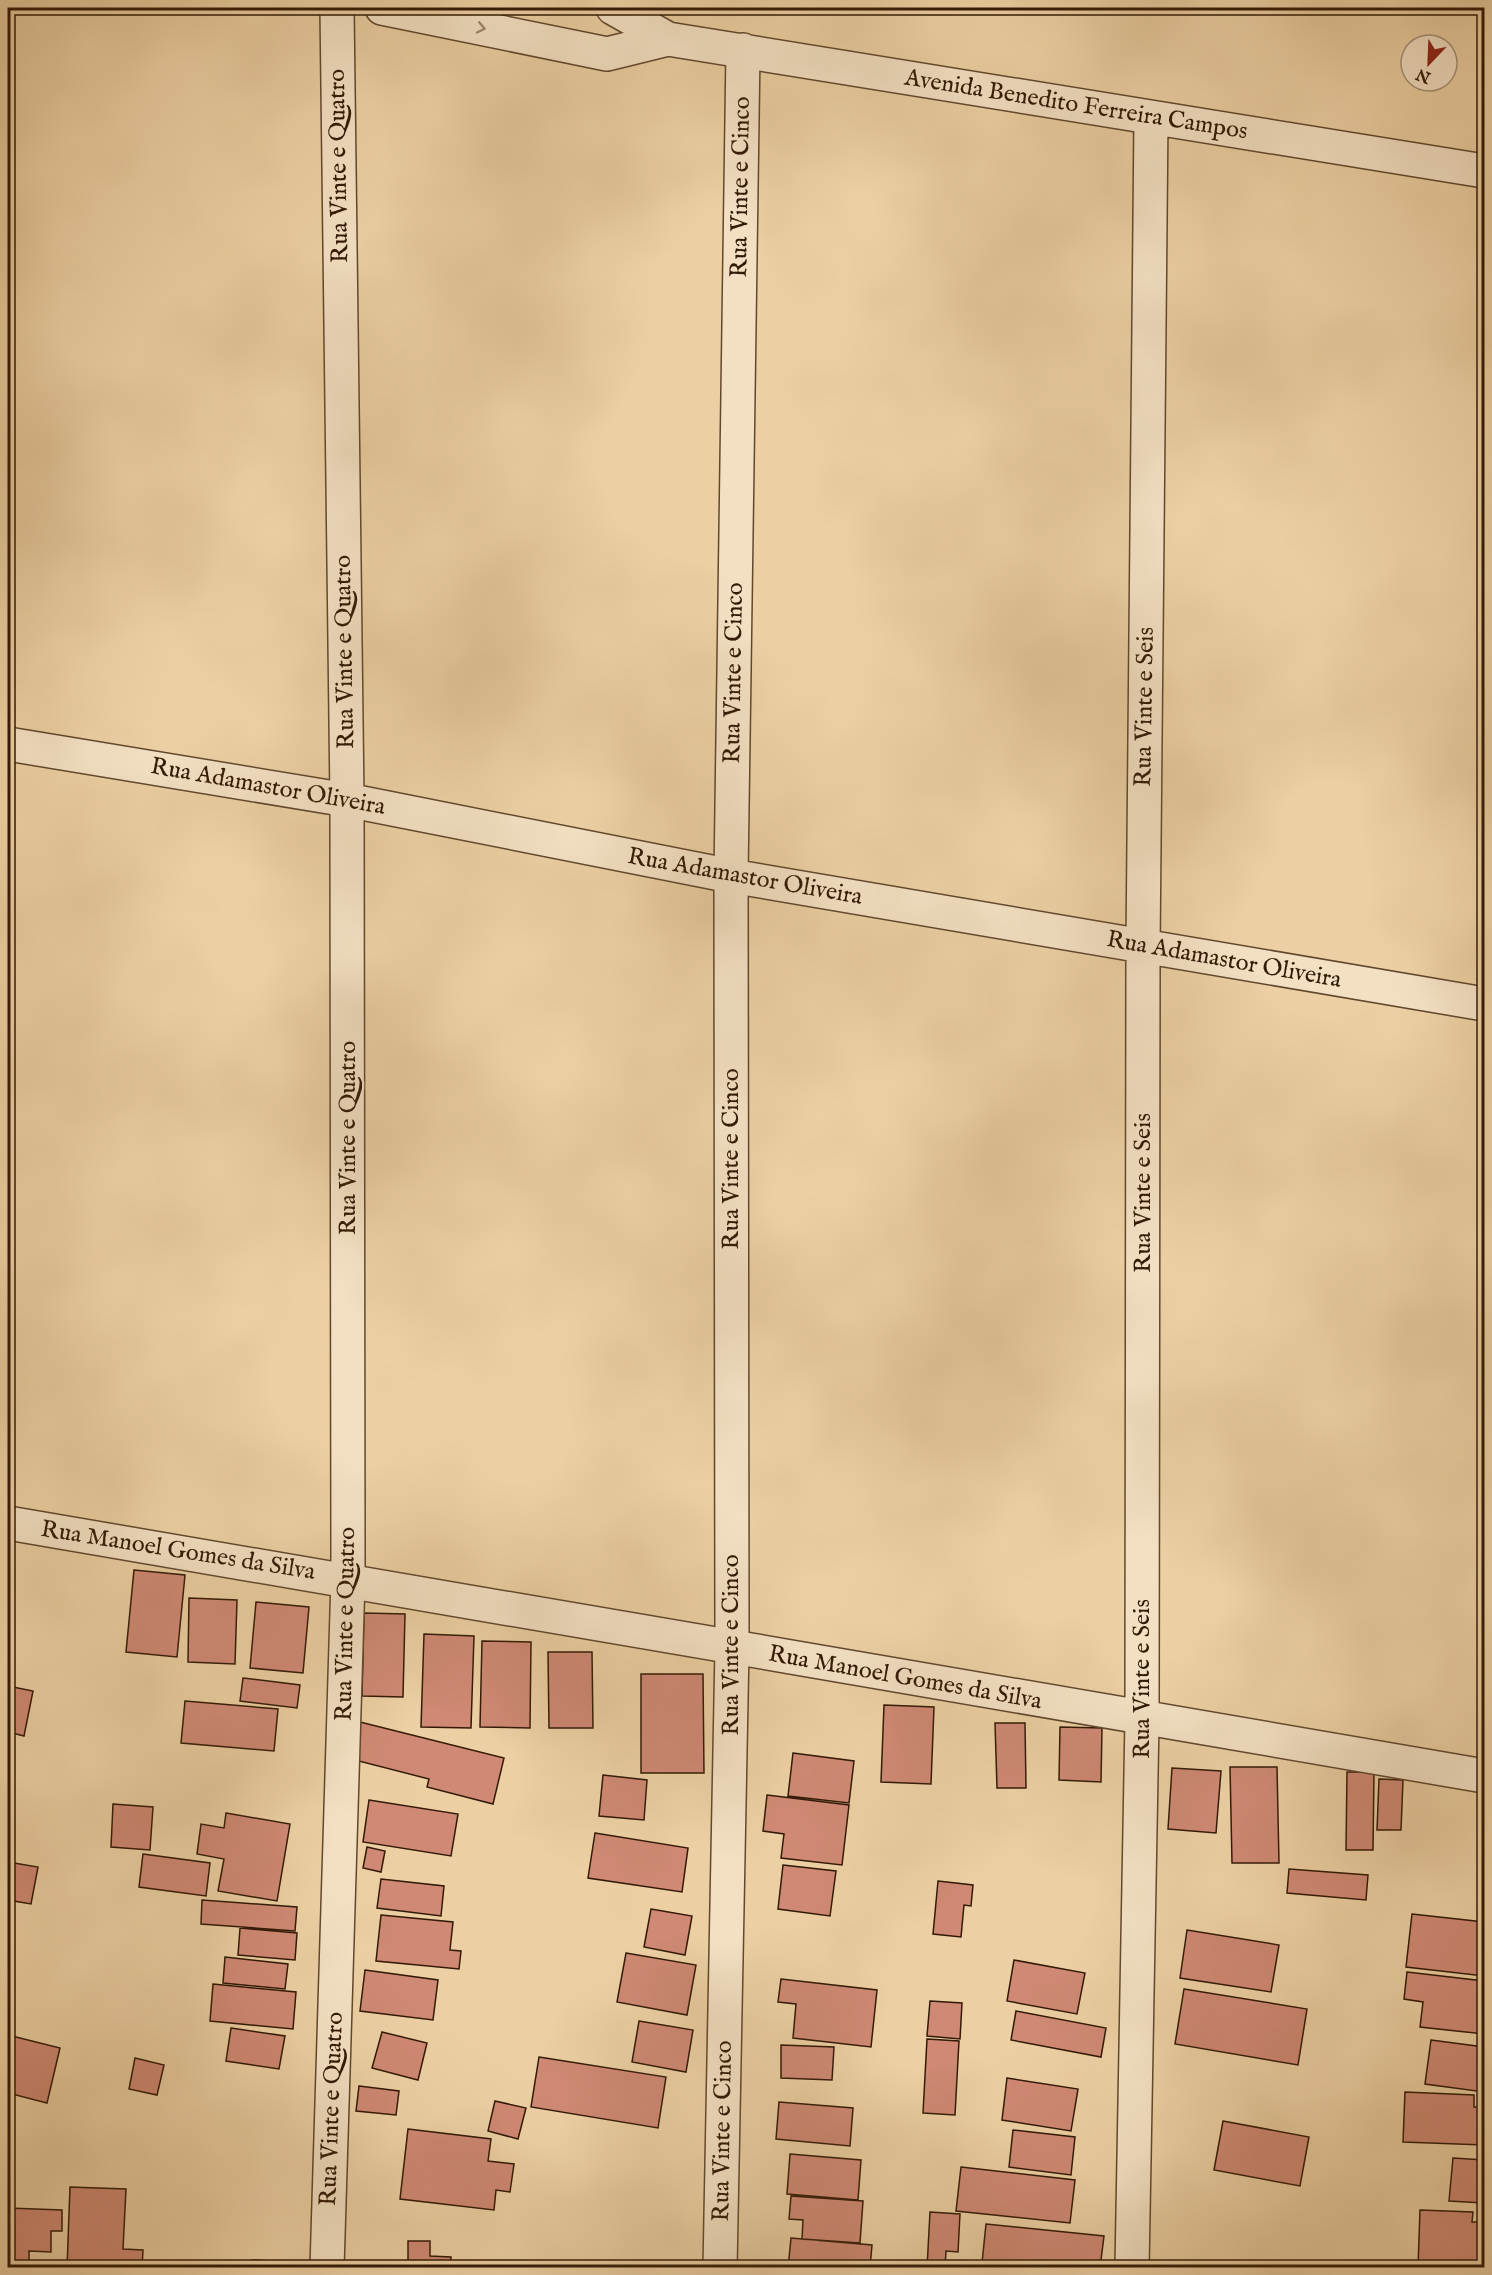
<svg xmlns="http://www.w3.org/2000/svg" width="1492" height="2275" font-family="'IM FELL English',serif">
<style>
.building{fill:#cf8974;stroke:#331a06;stroke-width:1.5}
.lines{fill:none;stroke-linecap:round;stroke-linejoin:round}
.minor-casing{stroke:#61482d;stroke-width:36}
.minor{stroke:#f3e0c3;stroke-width:33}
.oneway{stroke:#9d876e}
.labels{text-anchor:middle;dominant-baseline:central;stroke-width:4.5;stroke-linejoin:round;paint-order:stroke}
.street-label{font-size:24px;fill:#331a06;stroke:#f3e0c3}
</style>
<rect width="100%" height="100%" fill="#ecd0a3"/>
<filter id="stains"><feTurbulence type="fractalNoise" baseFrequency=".00333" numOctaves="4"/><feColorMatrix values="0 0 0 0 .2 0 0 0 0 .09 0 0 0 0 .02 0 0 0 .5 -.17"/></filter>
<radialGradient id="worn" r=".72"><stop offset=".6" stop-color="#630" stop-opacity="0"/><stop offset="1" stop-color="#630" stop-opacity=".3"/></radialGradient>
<path class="building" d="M 134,1570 L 185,1575 L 177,1657 L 126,1652 Z
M 189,1598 L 237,1600 L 235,1664 L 188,1662 Z
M 256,1602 L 309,1607 L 303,1673 L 250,1668 Z
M 364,1613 L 405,1614 L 403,1697 L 362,1696 Z
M 424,1634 L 474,1636 L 471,1728 L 421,1727 Z
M 482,1641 L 531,1642 L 530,1728 L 480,1727 Z
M 548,1652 L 592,1652 L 593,1728 L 549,1728 Z
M 641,1674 L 703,1674 L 704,1773 L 641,1773 Z
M 243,1678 L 300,1685 L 297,1708 L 240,1701 Z
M 8,1686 L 33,1691 L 24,1736 L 8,1732 Z
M 185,1701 L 278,1709 L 274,1751 L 181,1743 Z
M 884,1705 L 934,1707 L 931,1784 L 881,1782 Z
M 360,1722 L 504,1758 L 493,1804 L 427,1787 L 429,1779 L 351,1759 Z
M 995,1723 L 1025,1723 L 1026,1788 L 997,1788 Z
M 1060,1727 L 1102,1728 L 1101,1782 L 1059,1780 Z
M 793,1753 L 854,1761 L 849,1803 L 788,1796 Z
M 1230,1767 L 1277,1767 L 1279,1863 L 1232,1863 Z
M 1172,1768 L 1221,1771 L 1216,1833 L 1168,1829 Z
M 1347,1772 L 1374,1772 L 1373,1850 L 1346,1850 Z
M 603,1775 L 647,1780 L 644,1820 L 599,1816 Z
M 1379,1779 L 1403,1780 L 1401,1830 L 1377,1830 Z
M 767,1795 L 849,1805 L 842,1865 L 781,1858 L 784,1834 L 763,1831 Z
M 369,1800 L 458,1814 L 451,1856 L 363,1842 Z
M 113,1804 L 153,1807 L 150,1850 L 111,1847 Z
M 226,1813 L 290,1824 L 277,1901 L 218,1891 L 224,1859 L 197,1854 L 201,1824 L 224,1828 Z
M 595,1833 L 688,1848 L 682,1892 L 588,1878 Z
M 367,1847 L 385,1851 L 381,1872 L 363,1868 Z
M 143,1854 L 210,1863 L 206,1896 L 139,1887 Z
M 8,1862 L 38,1867 L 31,1904 L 8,1900 Z
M 783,1865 L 836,1871 L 830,1916 L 778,1909 Z
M 1289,1869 L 1368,1875 L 1366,1900 L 1287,1893 Z
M 381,1879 L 444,1886 L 441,1916 L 377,1908 Z
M 938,1881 L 973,1885 L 971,1906 L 964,1905 L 961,1937 L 933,1934 Z
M 202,1900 L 297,1907 L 295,1931 L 201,1924 Z
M 651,1909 L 692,1916 L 685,1955 L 644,1947 Z
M 1412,1914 L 1484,1922 L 1484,1976 L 1406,1967 Z
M 381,1915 L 453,1922 L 450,1950 L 461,1951 L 459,1969 L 376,1961 Z
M 240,1928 L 297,1933 L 295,1960 L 238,1955 Z
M 1187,1930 L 1279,1945 L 1271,1992 L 1180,1978 Z
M 626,1953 L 696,1965 L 687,2015 L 617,2002 Z
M 225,1957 L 288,1964 L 285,1989 L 223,1983 Z
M 1014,1960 L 1085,1973 L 1077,2014 L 1007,2001 Z
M 365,1970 L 438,1980 L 433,2020 L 360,2011 Z
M 1407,1972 L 1484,1981 L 1484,2034 L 1420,2027 L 1423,2002 L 1404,1999 Z
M 781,1979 L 877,1990 L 871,2047 L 793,2038 L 796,2004 L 778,2002 Z
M 213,1984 L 296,1992 L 293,2029 L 210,2021 Z
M 1184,1989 L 1307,2009 L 1298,2065 L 1175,2044 Z
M 930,2001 L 962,2003 L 960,2039 L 927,2036 Z
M 1016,2011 L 1106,2028 L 1101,2057 L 1011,2040 Z
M 639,2021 L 693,2030 L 686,2072 L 632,2062 Z
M 231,2028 L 285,2036 L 279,2069 L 226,2061 Z
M 382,2032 L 427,2043 L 418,2080 L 372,2068 Z
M 8,2035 L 60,2048 L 47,2103 L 8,2093 Z
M 927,2039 L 959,2041 L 955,2115 L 923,2113 Z
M 1431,2040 L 1484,2047 L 1484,2092 L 1425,2084 Z
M 781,2045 L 834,2047 L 832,2080 L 781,2078 Z
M 539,2057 L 666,2077 L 658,2128 L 531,2107 Z
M 135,2058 L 164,2065 L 157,2095 L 129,2089 Z
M 1007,2078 L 1078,2089 L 1071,2131 L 1002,2120 Z
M 359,2086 L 399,2091 L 396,2115 L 356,2111 Z
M 1405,2092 L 1474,2095 L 1474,2107 L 1484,2107 L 1484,2145 L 1403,2142 Z
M 495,2101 L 526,2108 L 518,2139 L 488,2131 Z
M 779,2102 L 853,2108 L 850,2146 L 776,2139 Z
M 1223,2121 L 1309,2137 L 1300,2186 L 1214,2170 Z
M 408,2129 L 491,2139 L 488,2161 L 514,2164 L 510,2192 L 496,2190 L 494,2210 L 400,2199 Z
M 1013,2130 L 1075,2137 L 1071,2175 L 1009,2167 Z
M 790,2154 L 861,2160 L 858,2200 L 787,2194 Z
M 1453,2158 L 1484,2160 L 1484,2203 L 1449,2201 Z
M 961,2167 L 1075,2180 L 1070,2223 L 956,2211 Z
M 70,2187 L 126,2189 L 123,2249 L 143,2250 L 142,2268 L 67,2268 Z
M 791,2196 L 863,2201 L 860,2243 L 802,2239 L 803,2220 L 789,2219 Z
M 8,2208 L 62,2210 L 62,2231 L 51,2231 L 51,2252 L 29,2251 L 29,2268 L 8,2268 Z
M 1420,2210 L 1473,2212 L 1472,2222 L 1484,2222 L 1484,2268 L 1418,2267 Z
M 930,2212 L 960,2214 L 958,2252 L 946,2251 L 945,2268 L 927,2268 Z
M 986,2224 L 1104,2236 L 1100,2268 L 1031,2268 L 982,2263 Z
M 791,2238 L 872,2245 L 870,2268 L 788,2268 Z
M 408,2241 L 430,2241 L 430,2256 L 451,2257 L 451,2268 L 408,2268 Z
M 252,2260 L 294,2262 L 294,2268 L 251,2268 Z
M 541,2261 L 584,2265 L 584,2268 L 541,2268 Z"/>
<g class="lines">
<defs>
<path id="minor" d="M 382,8 L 607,54 L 668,39 L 1484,171
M 613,8 L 668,39
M 8,744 L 347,800 L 731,876 L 1484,1004
M 8,1523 C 500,1604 992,1694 1484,1776
M 327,2268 L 348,1579 L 347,800 L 337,8
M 720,2268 L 732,1648 L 731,876 L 743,50
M 1132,2268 L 1142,1719 L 1143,946 L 1151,118"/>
</defs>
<use href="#minor" class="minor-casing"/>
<use href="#minor" class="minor"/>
</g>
<defs><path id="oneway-chevron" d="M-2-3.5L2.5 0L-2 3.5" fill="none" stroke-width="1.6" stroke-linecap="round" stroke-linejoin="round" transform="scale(1.5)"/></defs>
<use class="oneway" href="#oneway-chevron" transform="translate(481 28) rotate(12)"/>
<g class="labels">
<g class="street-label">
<text transform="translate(1076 105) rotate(9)">Avenida Benedito Ferreira Campos</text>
<text transform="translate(339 166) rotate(-91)">Rua Vinte e Quatro</text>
<text transform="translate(741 187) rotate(-89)">Rua Vinte e Cinco</text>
<text transform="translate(345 652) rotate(-91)">Rua Vinte e Quatro</text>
<text transform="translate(734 673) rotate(-89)">Rua Vinte e Cinco</text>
<text transform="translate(1145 707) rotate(-89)">Rua Vinte e Seis</text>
<text transform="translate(268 787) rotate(10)">Rua Adamastor Oliveira</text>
<text transform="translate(745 877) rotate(10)">Rua Adamastor Oliveira</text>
<text transform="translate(1224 960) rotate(10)">Rua Adamastor Oliveira</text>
<text transform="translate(348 1138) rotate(-90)">Rua Vinte e Quatro</text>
<text transform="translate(731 1159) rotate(-90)">Rua Vinte e Cinco</text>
<text transform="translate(1143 1193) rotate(-90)">Rua Vinte e Seis</text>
<text transform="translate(178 1551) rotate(9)">Rua Manoel Gomes da Silva</text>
<text transform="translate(346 1624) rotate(-89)">Rua Vinte e Quatro</text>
<text transform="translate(731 1645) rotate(-90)">Rua Vinte e Cinco</text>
<text transform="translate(905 1678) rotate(10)">Rua Manoel Gomes da Silva</text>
<text transform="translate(1142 1679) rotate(-90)">Rua Vinte e Seis</text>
<text transform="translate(332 2109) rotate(-88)">Rua Vinte e Quatro</text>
<text transform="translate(723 2131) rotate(-89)">Rua Vinte e Cinco</text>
</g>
</g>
<rect width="1492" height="2275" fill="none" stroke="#ecd0a3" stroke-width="30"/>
<rect x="9" y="9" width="1474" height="2257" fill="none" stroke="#331a06" stroke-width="3"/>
<rect x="15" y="15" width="1462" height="2245" fill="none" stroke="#331a06" stroke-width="1.5"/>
<g transform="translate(1429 63) rotate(203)"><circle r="28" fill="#f3e0c3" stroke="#a69177" stroke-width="1.5"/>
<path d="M0-4.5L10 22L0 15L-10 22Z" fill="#8f2418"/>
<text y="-9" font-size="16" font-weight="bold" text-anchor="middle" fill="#331a06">N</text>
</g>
<rect width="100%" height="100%" filter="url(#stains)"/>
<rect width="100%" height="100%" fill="url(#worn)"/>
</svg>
